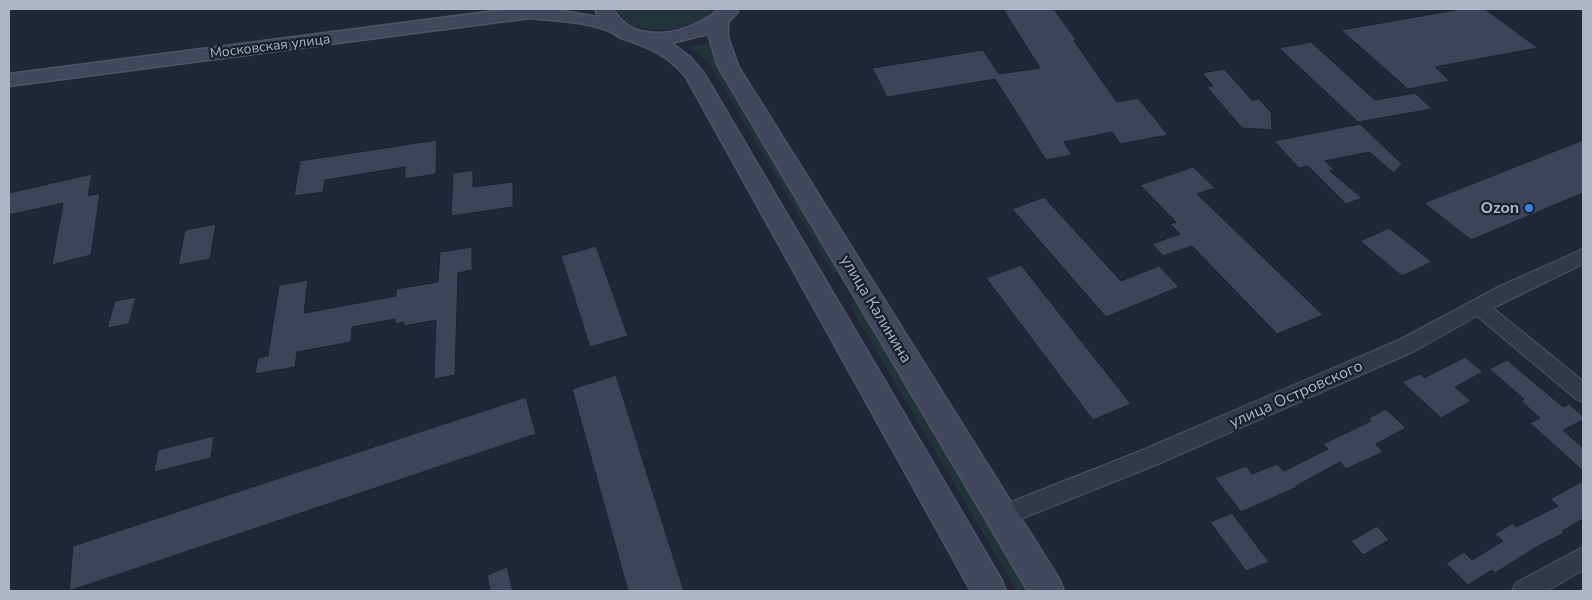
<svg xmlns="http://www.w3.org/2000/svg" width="1592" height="600" font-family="'Nunito Sans',sans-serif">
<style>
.green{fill:#23333a}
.building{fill:#3d4459;stroke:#1c2030}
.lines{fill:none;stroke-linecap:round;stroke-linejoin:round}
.street-casing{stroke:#4f5464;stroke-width:2}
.secondary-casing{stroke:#4f5464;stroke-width:3}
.street{fill:#34394a;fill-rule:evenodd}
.secondary{fill:#42475d;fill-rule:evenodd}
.shop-dot{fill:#3f7fe0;stroke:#1a1f2e;stroke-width:2}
.labels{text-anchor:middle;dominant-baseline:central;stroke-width:4.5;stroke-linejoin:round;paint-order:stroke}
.far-street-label{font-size:14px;fill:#afb4c6;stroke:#1a1f2e}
.poi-label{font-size:16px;font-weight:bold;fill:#afb4c6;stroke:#1a1f2e;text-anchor:end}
.street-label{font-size:16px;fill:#afb4c6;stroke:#1a1f2e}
</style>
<rect width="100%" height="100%" fill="#212739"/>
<path class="green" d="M 616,9 L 717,9 C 696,31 632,42 616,9 Z
M 716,42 L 843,270 L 833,273 L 708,61 L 688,47 Z
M 862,301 L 1036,591 L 1017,591 L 849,304 Z"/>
<path class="building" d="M 1003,9 L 1054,9 L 1076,40 L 1074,41 L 1117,102 L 1138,98 L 1168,135 L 1120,144 L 1112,132 L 1064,142 L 1072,155 L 1046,160 L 995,79 L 887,97 L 872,68 L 983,50 L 999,74 L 1040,68 Z
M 1461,9 L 1485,9 L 1538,48 L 1435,67 L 1450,81 L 1408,89 L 1341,30 Z
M 1311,42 L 1375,100 L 1415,93 L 1432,109 L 1358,122 L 1279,48 Z
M 1224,69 L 1252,100 L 1259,99 L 1271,112 L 1272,130 L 1242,128 L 1207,87 L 1213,86 L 1202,73 Z
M 1360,124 L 1402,164 L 1394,173 L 1369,152 L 1325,161 L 1334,170 L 1330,171 L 1362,198 L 1346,204 L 1308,166 L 1299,168 L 1274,141 Z
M 437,140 L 436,174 L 405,179 L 405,167 L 325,180 L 323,192 L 294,196 L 300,161 Z
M 1583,140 L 1583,193 L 1471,240 L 1424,203 Z
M 1193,167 L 1215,188 L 1197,194 L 1323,315 L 1277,334 L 1192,246 L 1163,256 L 1152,244 L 1180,234 L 1170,224 L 1176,222 L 1140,185 Z
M 473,170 L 473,187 L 513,182 L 513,207 L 451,216 L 453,173 Z
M 92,174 L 88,196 L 100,193 L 91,255 L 52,265 L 63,203 L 9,215 L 9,193 Z
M 1044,197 L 1121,281 L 1159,266 L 1179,287 L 1106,317 L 1012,209 Z
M 216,224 L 210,259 L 178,265 L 185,230 Z
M 1389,228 L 1432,262 L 1402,276 L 1360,241 Z
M 596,246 L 628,336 L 590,347 L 561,256 Z
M 472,247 L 472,270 L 458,273 L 455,375 L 434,379 L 436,320 L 404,326 L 404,322 L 395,324 L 395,319 L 352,327 L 351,342 L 297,352 L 295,367 L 255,374 L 258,358 L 268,356 L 279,285 L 308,280 L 304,313 L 396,296 L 396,289 L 438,282 L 440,252 Z
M 1021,265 L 1131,404 L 1093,420 L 986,278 Z
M 136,297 L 129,324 L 107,328 L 115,301 Z
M 1465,357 L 1483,372 L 1455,387 L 1471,401 L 1441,418 L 1402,382 L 1420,374 L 1424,378 Z
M 1507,360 L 1563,407 L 1569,404 L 1583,416 L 1583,420 L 1563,430 L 1583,448 L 1583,471 L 1530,423 L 1540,418 L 1521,401 L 1524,399 L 1489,369 Z
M 616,375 L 684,591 L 628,591 L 572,389 Z
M 526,397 L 536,434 L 69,591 L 73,546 Z
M 1386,409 L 1406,428 L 1376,444 L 1383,452 L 1346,469 L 1340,462 L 1296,486 L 1297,487 L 1241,512 L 1215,478 L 1246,466 L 1252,474 L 1277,464 L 1284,471 L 1328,449 L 1323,444 L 1371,421 L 1369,418 Z
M 214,436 L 211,458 L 154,472 L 158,450 Z
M 1583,481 L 1583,519 L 1562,531 L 1564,533 L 1540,545 L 1495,573 L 1492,570 L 1468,585 L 1446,563 L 1464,552 L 1472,560 L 1503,541 L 1495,534 L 1513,523 L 1516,527 L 1558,506 L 1550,499 Z
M 1232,513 L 1269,562 L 1246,571 L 1210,522 Z
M 1377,526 L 1389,540 L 1363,555 L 1351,541 Z
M 507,567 L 513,591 L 490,591 L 487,575 Z"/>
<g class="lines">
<defs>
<path id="street" d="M 1583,249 L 1583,264 L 1493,308 L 1583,381 L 1583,402 L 1576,399 L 1477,316 L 1415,351 L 1156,465 L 1001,527 L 993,523 L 990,516 L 993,509 L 1140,451 L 1401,339 L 1500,286 Z
M 1583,547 L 1583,570 L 1547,591 L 1512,591 L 1516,583 Z"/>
<path id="secondary" d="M 511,9 L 551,9 L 598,17 L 595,9 L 613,9 C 635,48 692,33 720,9 L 735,9 L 738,12 L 728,22 L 728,37 L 738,66 L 1059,579 L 1064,591 L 1028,591 L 718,66 L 708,34 L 671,43 L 690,57 L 705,75 L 1001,579 L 1006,591 L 971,591 L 686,77 C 668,55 647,46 621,38 C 617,36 614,33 611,32 C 586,21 556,21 530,18 L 9,86 L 9,74 Z"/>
</defs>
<use href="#street" class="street-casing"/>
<use href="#secondary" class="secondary-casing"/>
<use href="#street" class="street"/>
<use href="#secondary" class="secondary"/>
</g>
<circle class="shop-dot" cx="1529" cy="208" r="5"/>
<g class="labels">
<g class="far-street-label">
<text transform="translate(270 46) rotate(-7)">Московская улица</text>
</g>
<g class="poi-label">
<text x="1519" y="208">Ozon</text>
</g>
<g class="street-label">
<text transform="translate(876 309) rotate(59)">улица Калинина</text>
<text transform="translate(1296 394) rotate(-24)">улица Островского</text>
</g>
</g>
<rect width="1592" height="600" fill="none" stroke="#afb4c6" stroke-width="20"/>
</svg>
